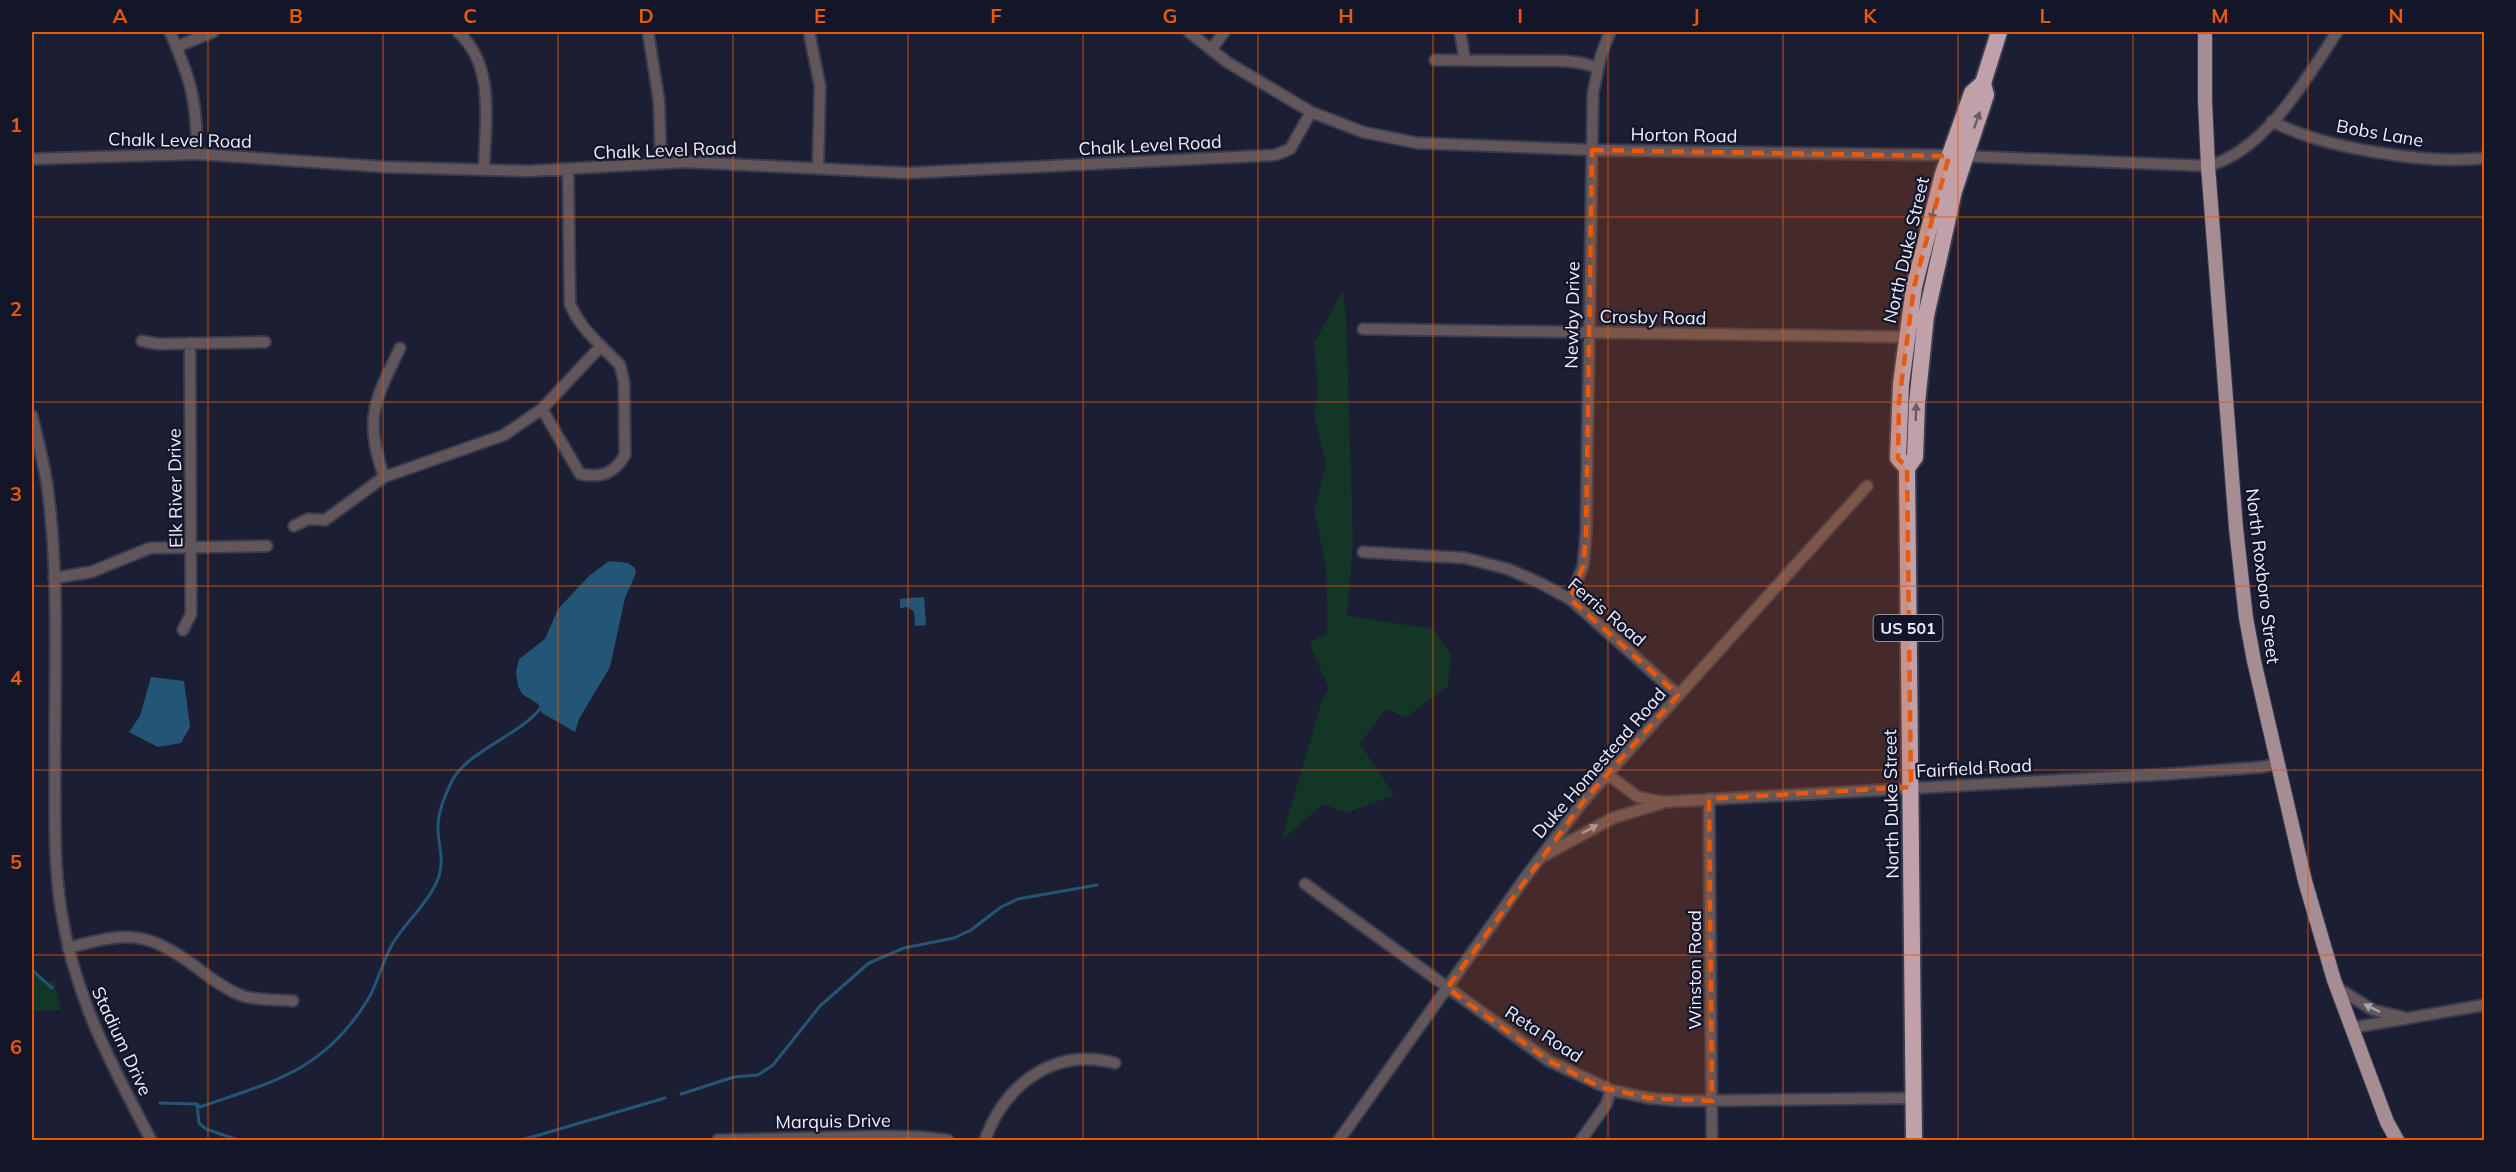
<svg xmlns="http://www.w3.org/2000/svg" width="2516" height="1172" font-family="Mulish,sans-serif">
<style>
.green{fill:#143626}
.water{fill:#235676}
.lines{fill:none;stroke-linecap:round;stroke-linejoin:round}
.stream{stroke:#235676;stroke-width:3}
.minor-casing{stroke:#393c4f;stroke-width:14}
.major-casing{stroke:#393c4f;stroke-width:16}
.highway-casing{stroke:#393c4f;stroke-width:20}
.minor{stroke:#63565a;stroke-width:10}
.major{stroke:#a68c93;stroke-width:14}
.highway{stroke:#c1a1a9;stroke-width:16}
.oneway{fill:#6a5b69}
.oneway2{fill:#a8a2ac}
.marked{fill:#e8590c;fill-opacity:0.2;stroke:#e8590c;stroke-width:4.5;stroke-dasharray:12 8;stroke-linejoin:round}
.grid{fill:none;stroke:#e8590c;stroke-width:1.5;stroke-opacity:0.55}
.labels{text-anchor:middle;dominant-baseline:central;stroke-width:4.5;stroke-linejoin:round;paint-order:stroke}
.shield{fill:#131529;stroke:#acaebd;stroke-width:1.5}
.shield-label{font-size:16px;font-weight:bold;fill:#edeffd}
.street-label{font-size:18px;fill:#edeffd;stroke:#131529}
.neatline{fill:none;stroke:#e8590c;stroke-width:2}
.grid-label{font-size:20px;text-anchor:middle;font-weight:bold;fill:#e8590c}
</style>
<rect width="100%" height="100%" fill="#1c1f33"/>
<path class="green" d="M 1343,289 L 1346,316 L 1353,541 L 1347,616 L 1433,629 L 1451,655 L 1448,686 L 1406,717 L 1385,709 L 1360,744 L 1394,795 L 1347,813 L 1323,804 L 1281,841 L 1321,703 L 1329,689 L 1309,642 L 1327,634 L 1326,565 L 1314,511 L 1326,464 L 1314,415 L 1318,391 L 1314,344 Z
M 32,973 L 47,984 L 54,980 L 61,1010 L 32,1011 Z"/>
<path class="water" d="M 609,561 L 628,563 L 635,568 L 636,573 L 625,598 L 610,667 L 579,719 L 575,732 L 542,713 L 538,704 L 522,694 L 518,686 L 516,672 L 519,659 L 545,639 L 558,609 L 590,575 Z
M 924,597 L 926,625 L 915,626 L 914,612 L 908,607 L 900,608 L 900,599 Z
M 151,677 L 184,681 L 190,727 L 181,743 L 158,747 L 129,732 L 140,716 Z"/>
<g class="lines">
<path class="stream" d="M 32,970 L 52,988
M 681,1094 L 734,1077 L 758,1075 L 773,1065 L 820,1006 L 869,963 L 904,948 L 954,938 L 971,930 L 1001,907 L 1018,899 L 1097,885
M 160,1103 L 197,1104 L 200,1107 C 274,1081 322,1072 367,1001 C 378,984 382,961 393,943 C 407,920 430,902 439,876 C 444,860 439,847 438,831 C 437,813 445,795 453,779 C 469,751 519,735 541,708
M 197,1105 L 199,1123 L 206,1129 L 238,1140
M 522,1140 L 665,1098"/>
<defs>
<path id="minor" d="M 170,32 C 191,80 197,101 197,154
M 458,32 C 496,66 485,123 484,169
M 648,32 L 659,101 L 661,163
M 809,32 L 820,86 L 818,168
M 1189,32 L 1227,62 L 1311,112 L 1363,132 L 1417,143 L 1592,150 L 1939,155 L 2208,166 C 2265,151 2307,78 2337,32
M 1460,32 L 1465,60
M 176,47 L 213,32
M 1211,50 L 1224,32
M 1435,60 L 1565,61 L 1582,63 L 1598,68
M 2272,121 C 2321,148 2430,165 2484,158
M 32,159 L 197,154 L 386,167 L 528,171 L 685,162 L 907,173 L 1275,155 L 1290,149 L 1311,112
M 1363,329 L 1906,337
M 142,341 L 159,344 L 265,342
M 542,409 L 580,474 C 601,478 614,474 625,455 L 624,382 L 620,365 L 601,346
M 32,416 C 38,441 45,466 48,492 C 60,583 54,685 55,778 C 55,821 54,866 61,909 C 74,996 111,1064 151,1140
M 384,477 C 364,418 374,402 400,348
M 294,526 L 308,519 L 325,520 L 384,477 L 504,435 L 542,409 L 601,346 C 588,333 577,321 570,304 L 568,169
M 1363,552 L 1465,558 L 1508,569 L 1540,583 L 1570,599 L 1678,695
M 54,578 L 91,572 L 150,548 L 267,546
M 1570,599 L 1583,566 L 1586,533 L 1593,93 L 1601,55 L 1610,32
M 183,630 L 191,614 L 190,343
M 1607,774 L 1638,797 L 1663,802 L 2170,774 L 2262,767 L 2279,763
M 1709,799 L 1712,1140
M 1543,856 L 1613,818 L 1662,803
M 1305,884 L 1549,1061 L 1611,1090 L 1648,1098 L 1684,1101 L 1914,1098
M 68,948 C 127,932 146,930 196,967 C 210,978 226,990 243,996 C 259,1001 277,999 293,1001
M 2336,987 L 2373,1010 L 2403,1017
M 2351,1028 L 2484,1005
M 718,1140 L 884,1136 L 921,1137 L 948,1140
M 985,1140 C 1005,1084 1054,1047 1115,1063
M 1339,1140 L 1527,875 L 1585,799 L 1867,486
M 1581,1140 L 1606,1105 L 1611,1090"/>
<path id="major" d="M 2205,32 L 2205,101 L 2208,166 L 2236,528 L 2246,618 L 2254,661 L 2305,881 L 2334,980 L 2387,1122 L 2397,1140"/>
<path id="highway" d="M 1907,468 L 1898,458 L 1901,384 L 1914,287 L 1943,174 L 1972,93 L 1983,83 L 1999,32
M 1914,1140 L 1907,468 L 1915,457 L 1917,403 L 1926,316 L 1954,191 L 1986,95 L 1983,83"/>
</defs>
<use href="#minor" class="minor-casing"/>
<use href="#major" class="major-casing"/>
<use href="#highway" class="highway-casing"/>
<use href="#minor" class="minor"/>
<use href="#major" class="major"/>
<use href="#highway" class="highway"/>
</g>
<defs><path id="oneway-solid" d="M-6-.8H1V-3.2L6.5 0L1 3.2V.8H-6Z" transform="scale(1.5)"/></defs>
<g class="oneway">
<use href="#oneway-solid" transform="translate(1977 120) rotate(-71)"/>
<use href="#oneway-solid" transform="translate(1933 212) rotate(104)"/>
<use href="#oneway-solid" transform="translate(1916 412) rotate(-88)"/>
</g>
<g class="oneway2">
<use href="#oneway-solid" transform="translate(1590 829) rotate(-27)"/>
<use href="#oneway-solid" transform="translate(2372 1008) rotate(-154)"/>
</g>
<path class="marked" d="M 1592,150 L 1949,156 L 1914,287 L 1899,402 L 1898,458 L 1907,468 L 1911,787 L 1709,799 L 1712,1101 L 1648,1098 L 1600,1087 L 1549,1061 L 1447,988 L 1585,799 L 1678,695 L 1570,599 L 1583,566 L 1586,533 Z"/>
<path class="grid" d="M 208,32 L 208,1140M 383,32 L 383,1140M 558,32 L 558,1140M 733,32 L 733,1140M 908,32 L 908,1140M 1083,32 L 1083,1140M 1258,32 L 1258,1140M 1433,32 L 1433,1140M 1608,32 L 1608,1140M 1783,32 L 1783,1140M 1958,32 L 1958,1140M 2133,32 L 2133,1140M 2308,32 L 2308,1140M 32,217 L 2484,217M 32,402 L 2484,402M 32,586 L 2484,586M 32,770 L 2484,770M 32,955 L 2484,955"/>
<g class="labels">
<rect class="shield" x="1873.5" y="615" width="69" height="26" rx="4.5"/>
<g class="shield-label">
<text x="1908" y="628">US 501</text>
</g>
<g class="street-label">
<text transform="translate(2380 133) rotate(10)">Bobs Lane</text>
<text transform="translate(1684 135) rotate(1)">Horton Road</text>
<text transform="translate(180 140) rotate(1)">Chalk Level Road</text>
<text transform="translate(1150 145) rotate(-3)">Chalk Level Road</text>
<text transform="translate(665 150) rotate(-2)">Chalk Level Road</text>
<text transform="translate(1906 250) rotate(-77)">North Duke Street</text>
<text transform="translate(1572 315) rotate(-89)">Newby Drive</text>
<text transform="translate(1653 317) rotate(1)">Crosby Road</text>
<text transform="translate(175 488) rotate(-91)">Elk River Drive</text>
<text transform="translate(2263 576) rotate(83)">North Roxboro Street</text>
<text transform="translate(1607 612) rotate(40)">Ferris Road</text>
<text transform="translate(1599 763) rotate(-49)">Duke Homestead Road</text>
<text transform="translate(1974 768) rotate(-3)">Fairfield Road</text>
<text transform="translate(1891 804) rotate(-91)">North Duke Street</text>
<text transform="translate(1694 970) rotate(-90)">Winston Road</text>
<text transform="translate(1544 1034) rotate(33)">Reta Road</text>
<text transform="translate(122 1041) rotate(65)">Stadium Drive</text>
<text transform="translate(833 1121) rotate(-1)">Marquis Drive</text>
</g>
</g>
<rect width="2516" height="1172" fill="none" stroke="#131529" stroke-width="66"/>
<rect x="33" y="33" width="2450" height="1106" class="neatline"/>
<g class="grid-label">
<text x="120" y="23">A</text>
<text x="296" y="23">B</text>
<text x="470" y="23">C</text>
<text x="646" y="23">D</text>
<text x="820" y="23">E</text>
<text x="996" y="23">F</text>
<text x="1170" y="23">G</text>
<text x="1346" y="23">H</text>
<text x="1520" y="23">I</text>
<text x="1696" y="23">J</text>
<text x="1870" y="23">K</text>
<text x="2045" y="23">L</text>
<text x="2220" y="23">M</text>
<text x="2396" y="23">N</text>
<text x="16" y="132">1</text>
<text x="16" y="316">2</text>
<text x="16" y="501">3</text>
<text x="16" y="685">4</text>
<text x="16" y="869">5</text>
<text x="16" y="1054">6</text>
</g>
</svg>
